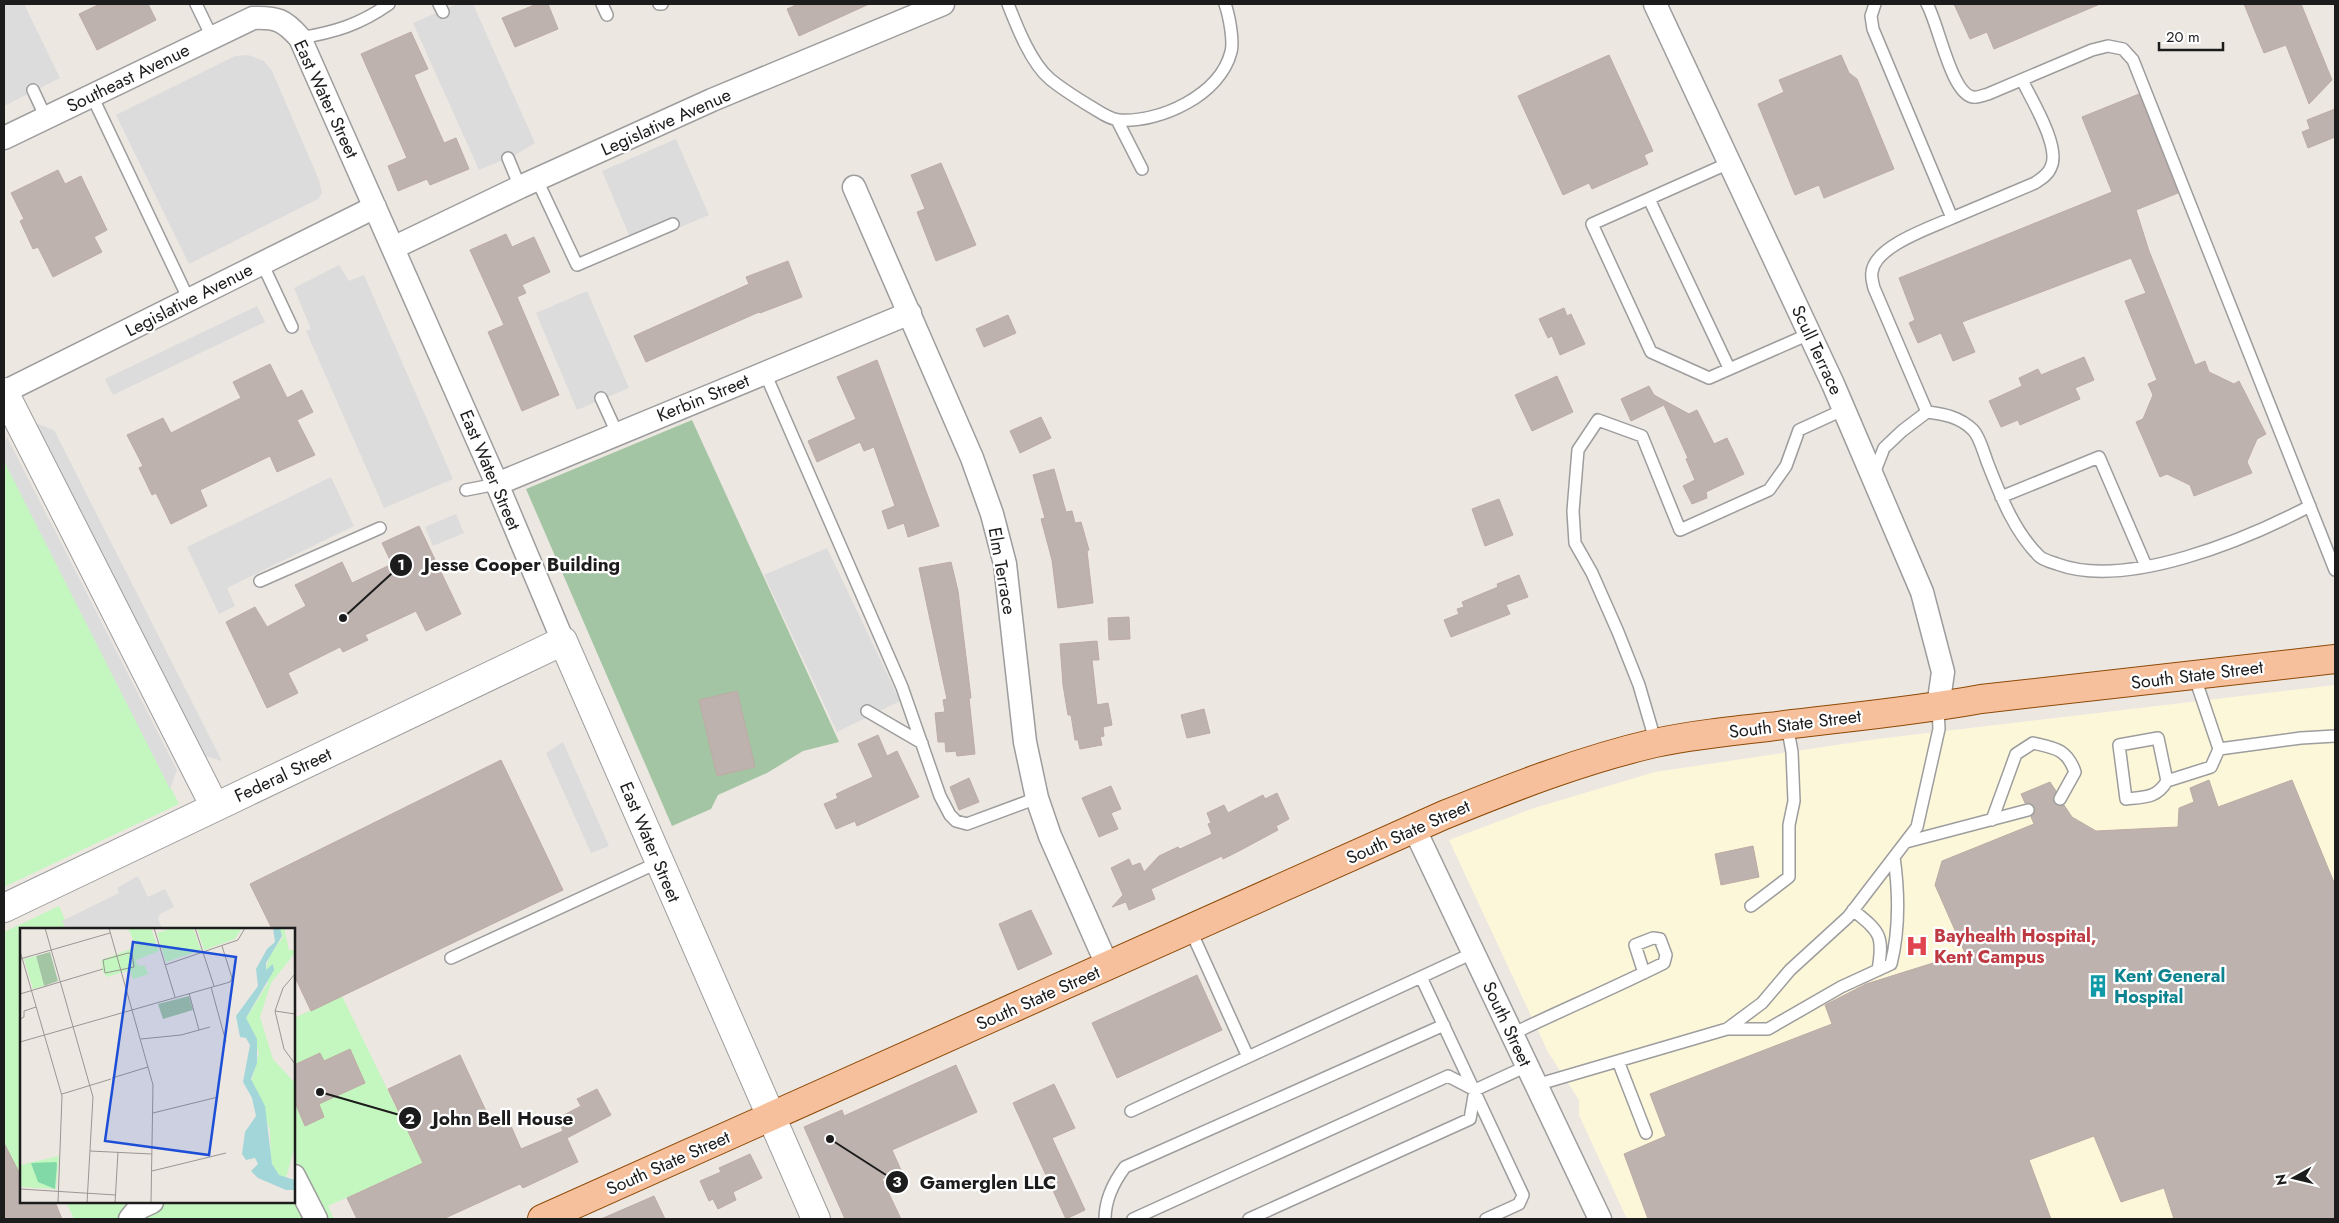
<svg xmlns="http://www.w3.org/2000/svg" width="2339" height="1223" font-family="Jost,sans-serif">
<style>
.education{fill:#fdf7da}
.cemetery{fill:#a4c5a4}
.park{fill:#c4f6bf}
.parking{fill:#dcdcdc}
.building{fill:#bdb2ae;stroke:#beaba5}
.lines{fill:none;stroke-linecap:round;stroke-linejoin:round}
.service-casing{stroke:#9d9d9d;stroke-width:14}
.minor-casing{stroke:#9d9d9d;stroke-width:25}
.tertiary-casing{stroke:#9d9d9d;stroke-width:30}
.primary-casing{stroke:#8d4906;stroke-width:30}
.service{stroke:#fff;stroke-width:11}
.minor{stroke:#fff;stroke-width:22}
.tertiary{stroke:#fff;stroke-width:28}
.primary{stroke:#f7c09c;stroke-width:28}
.labels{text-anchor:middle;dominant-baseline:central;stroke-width:4.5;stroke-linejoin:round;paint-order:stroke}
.street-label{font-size:18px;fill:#1c1c1c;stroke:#fff}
.health-label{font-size:18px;font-weight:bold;fill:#be3a42;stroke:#fff;text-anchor:start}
.culture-label{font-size:18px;font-weight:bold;fill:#0d838f;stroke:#fff;text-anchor:start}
.inset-road{fill:none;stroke:#999693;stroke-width:1}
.view{fill:#1d4ed8;fill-opacity:0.15;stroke:#1d4ed8;stroke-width:2.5}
.inset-edge{fill:none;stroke:#1c1c1c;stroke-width:2.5}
.leader{fill:none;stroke:#1c1c1c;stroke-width:2}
.callout-dot{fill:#1c1c1c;stroke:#fff;stroke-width:2}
.mark-label{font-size:15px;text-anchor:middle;font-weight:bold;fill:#fff}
.callout-label{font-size:19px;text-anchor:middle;font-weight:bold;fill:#1c1c1c;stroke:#fff;stroke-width:4.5;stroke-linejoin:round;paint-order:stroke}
</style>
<rect width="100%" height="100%" fill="#ede7e2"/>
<path class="education" d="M 2335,685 L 2335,1219 L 1627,1219 L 1579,1115 L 1579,1100 L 1548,1052 L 1449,840 L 1531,809 L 1655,772 L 1877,739 Z"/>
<path class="cemetery" d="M 692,420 L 839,742 L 803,751 L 767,773 L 718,795 L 711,809 L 672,826 L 526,489 Z"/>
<path class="park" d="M 4,460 L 179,804 L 4,887 Z
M 59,906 L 69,929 L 21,929 L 21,1189 L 4,1197 L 4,932 Z
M 342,996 L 423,1163 L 328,1206 L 334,1219 L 74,1219 L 66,1202 L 294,1202 L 294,1018 Z"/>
<path class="parking" d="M 4,4 L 24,4 L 60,78 L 4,106 Z
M 457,4 L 473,4 L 535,143 L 515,155 L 479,170 L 413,23 Z
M 248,55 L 264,61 L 272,71 L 319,180 L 322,193 L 318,199 L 189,264 L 116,115 L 235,56 Z
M 676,139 L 709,215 L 634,247 L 602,171 Z
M 339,265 L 349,281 L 364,275 L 453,479 L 384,508 L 306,331 L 311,329 L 294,288 Z
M 587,291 L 629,388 L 577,410 L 536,313 Z
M 257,306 L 265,322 L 113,395 L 105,379 Z
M 33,422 L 54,430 L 222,761 L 201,755 Z
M 7,437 L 177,770 L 170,789 L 4,461 L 4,445 Z
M 331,477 L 354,526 L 227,588 L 235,606 L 219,614 L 187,547 Z
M 456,514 L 464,533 L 433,546 L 425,527 Z
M 827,548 L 900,701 L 837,732 L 764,575 Z
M 563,742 L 609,846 L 591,853 L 546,753 Z
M 138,876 L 148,897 L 165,889 L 174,907 L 160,914 L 158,919 L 163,929 L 66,929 L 62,921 L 119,893 L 117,888 Z"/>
<path class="building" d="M 100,4 L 148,4 L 156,20 L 97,50 L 79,14 Z
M 537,4 L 548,4 L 558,29 L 515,47 L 502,18 Z
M 798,4 L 869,4 L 799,36 L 787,9 Z
M 1954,4 L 2100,4 L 1994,49 L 1987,32 L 1970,39 Z
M 2244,4 L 2301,4 L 2332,80 L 2309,104 L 2286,45 L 2264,53 Z
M 411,32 L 428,69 L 414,75 L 444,143 L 456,138 L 469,169 L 430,185 L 427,179 L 398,191 L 388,166 L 407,158 L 361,54 Z
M 1609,55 L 1653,151 L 1644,155 L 1648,164 L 1592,189 L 1589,183 L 1563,195 L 1518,96 Z
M 1841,55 L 1849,73 L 1857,79 L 1894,169 L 1824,198 L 1819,185 L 1795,195 L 1758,104 L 1784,92 L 1779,80 Z
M 2139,94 L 2178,193 L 2136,210 L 2149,251 L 2195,365 L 2205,361 L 2209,372 L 2234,384 L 2239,381 L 2266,434 L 2257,439 L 2247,462 L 2252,473 L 2194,496 L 2190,485 L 2167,474 L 2160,477 L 2136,422 L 2143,419 L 2153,395 L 2148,384 L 2157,380 L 2125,301 L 2146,293 L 2131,258 L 1962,322 L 1975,352 L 1953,361 L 1941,333 L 1918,343 L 1909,323 L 1915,320 L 1899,278 L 2112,192 L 2082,117 Z
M 2335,109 L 2335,137 L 2308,148 L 2302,132 L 2310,129 L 2307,120 Z
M 941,163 L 976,245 L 936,261 L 917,212 L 925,209 L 911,175 Z
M 58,170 L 65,184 L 81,176 L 107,230 L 94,237 L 102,252 L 53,277 L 38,247 L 33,249 L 20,221 L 24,219 L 11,193 Z
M 506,234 L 512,247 L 534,237 L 550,272 L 522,285 L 526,293 L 517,297 L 559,395 L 522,411 L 488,332 L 504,325 L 470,250 Z
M 788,261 L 802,297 L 760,313 L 759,312 L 646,362 L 634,336 L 749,284 L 746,277 Z
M 1564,308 L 1567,316 L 1571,314 L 1585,344 L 1560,355 L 1552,336 L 1548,338 L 1539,319 Z
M 1008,315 L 1016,333 L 984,347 L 976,329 Z
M 2084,357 L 2094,380 L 2075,388 L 2080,399 L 2020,425 L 2018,420 L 2001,427 L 1989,401 L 2022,386 L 2019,378 L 2038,369 L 2041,375 Z
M 877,360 L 939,526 L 908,537 L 904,523 L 888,529 L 882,511 L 895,506 L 874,447 L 864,451 L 860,442 L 817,462 L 808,441 L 856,419 L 837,377 Z
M 270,364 L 287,398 L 302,390 L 313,412 L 297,420 L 315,455 L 277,472 L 270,456 L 200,490 L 207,506 L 171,524 L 156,493 L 152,495 L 139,468 L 143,466 L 127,435 L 163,418 L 171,433 L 241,398 L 233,382 Z
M 1557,376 L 1573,412 L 1532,431 L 1515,395 Z
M 1649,386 L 1654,395 L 1689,414 L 1697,410 L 1714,444 L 1727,438 L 1744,474 L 1706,492 L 1707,498 L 1692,504 L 1683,486 L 1695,480 L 1686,459 L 1688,458 L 1664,405 L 1631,421 L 1621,399 Z
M 1041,417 L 1051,438 L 1020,453 L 1010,431 Z
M 1054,469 L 1066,512 L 1072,511 L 1075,523 L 1081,522 L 1089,550 L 1087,551 L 1093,603 L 1058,608 L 1052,560 L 1041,519 L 1045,518 L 1033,475 Z
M 1499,499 L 1513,535 L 1485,546 L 1472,509 Z
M 419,526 L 461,614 L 426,631 L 416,611 L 365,635 L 368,640 L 343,652 L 340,647 L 288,673 L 298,693 L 267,708 L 226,622 L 255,607 L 267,627 L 306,606 L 295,585 L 342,562 L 352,583 L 392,564 L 382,543 Z
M 951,562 L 958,591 L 971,698 L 969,698 L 975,754 L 957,756 L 956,751 L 946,752 L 945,742 L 938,742 L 935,713 L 945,712 L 943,700 L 947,699 L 919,568 Z
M 1519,575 L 1528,597 L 1506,605 L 1510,614 L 1451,637 L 1444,620 L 1459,614 L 1457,609 L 1464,607 L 1462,602 L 1498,587 L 1497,584 Z
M 1129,617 L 1130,639 L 1109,640 L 1108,618 Z
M 1097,641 L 1099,660 L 1092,660 L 1097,705 L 1108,703 L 1112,725 L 1103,727 L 1104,736 L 1100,737 L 1102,745 L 1080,749 L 1078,740 L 1075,740 L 1071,715 L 1068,715 L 1063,685 L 1060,644 Z
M 737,691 L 755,767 L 717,776 L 699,700 Z
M 1204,709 L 1210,733 L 1187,738 L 1181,715 Z
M 878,735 L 887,756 L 897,751 L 919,797 L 857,826 L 855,821 L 836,829 L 824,804 L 838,798 L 836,794 L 873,777 L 858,744 Z
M 501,760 L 563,890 L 311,1011 L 294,975 L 294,929 L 272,929 L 250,884 Z
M 969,778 L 979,802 L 959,810 L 950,787 Z
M 2209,780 L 2218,807 L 2292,780 L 2335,885 L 2335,1219 L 2174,1219 L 2164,1188 L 2121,1202 L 2094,1136 L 2029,1160 L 2051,1219 L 1648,1219 L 1624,1154 L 1666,1136 L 1650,1094 L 1832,1024 L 1825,1005 L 1866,984 L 1965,953 L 1935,885 L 1942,861 L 2034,824 L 2031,817 L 2035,812 L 2035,808 L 2030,803 L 2025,803 L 2021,794 L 2050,782 L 2056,791 L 2053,799 L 2054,803 L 2060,806 L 2064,805 L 2072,817 L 2096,831 L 2178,827 L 2179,808 L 2194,802 L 2190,788 Z
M 1111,786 L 1121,809 L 1111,813 L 1118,829 L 1099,837 L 1082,798 Z
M 1277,793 L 1289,819 L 1276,826 L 1278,830 L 1239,851 L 1223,859 L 1222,856 L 1151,889 L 1155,899 L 1129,910 L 1126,902 L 1112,907 L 1123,895 L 1111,868 L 1129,859 L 1132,866 L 1140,863 L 1144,872 L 1159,856 L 1178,847 L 1180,849 L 1212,834 L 1208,824 L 1211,823 L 1207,813 L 1224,805 L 1228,813 L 1263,795 L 1265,799 Z
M 1753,846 L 1759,877 L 1721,885 L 1715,854 Z
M 1031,910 L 1052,954 L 1018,970 L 999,924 Z
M 1197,975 L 1222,1030 L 1117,1078 L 1092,1023 Z
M 350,1049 L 365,1083 L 319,1104 L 324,1117 L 305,1126 L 294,1100 L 294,1065 L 320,1053 L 324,1061 Z
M 460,1055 L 492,1124 L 507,1117 L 521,1149 L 563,1131 L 558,1118 L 581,1106 L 577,1099 L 597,1089 L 611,1115 L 567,1138 L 578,1162 L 523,1188 L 520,1184 L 443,1219 L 357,1219 L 347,1198 L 423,1163 L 388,1089 Z
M 956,1065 L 977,1112 L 892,1150 L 901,1170 L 882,1179 L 901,1219 L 845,1219 L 804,1127 L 842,1110 L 844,1116 Z
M 1054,1084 L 1075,1128 L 1052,1138 L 1085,1210 L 1066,1219 L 1013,1103 Z
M 4,1143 L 21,1176 L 21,1202 L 55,1202 L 62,1219 L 4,1219 Z
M 750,1154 L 762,1178 L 733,1192 L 736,1200 L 718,1209 L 713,1199 L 709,1201 L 700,1181 L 721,1172 L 719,1168 Z
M 654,1196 L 665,1219 L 601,1219 Z"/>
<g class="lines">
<defs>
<path id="service" d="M 196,4 L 212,37
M 439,4 L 443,12
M 602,4 L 607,15
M 659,4 L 662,4
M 1008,4 C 1017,27 1031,63 1050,79 C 1062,89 1075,97 1088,105 C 1097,110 1108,119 1119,120 C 1160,123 1220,95 1231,52 C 1234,41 1229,15 1225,4
M 1875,4 L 1871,16 L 1873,29 L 1952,218 C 1930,228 1875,246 1872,272 C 1871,277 1873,284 1874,288 L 1927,412 C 1944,414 1960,417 1973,430 C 1980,437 1984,454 1988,464 C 2001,497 2014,531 2039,556 C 2043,560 2051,562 2057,564 C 2127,590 2247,539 2310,506
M 1927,4 C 1938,22 1951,94 1973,97 C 1977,98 1984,95 1988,94 L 2092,50 L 2108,46 L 2123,49 L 2133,60 L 2335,570
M 300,38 C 335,32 359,25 389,4
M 33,90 L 46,118
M 92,96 L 189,300
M 1117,120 L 1142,169
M 508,158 L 520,187
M 1729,163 L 1592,224 L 1651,352 L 1709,378 L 1809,334
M 537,180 L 577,265 L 673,224
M 1649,199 L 1729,368
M 1952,218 L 2035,183 C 2041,179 2048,175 2051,167 C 2061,147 2031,99 2022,80
M 262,263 L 292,327
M 765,373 L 902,687 L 940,796 L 950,815 L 956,821 L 967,824 L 1037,798
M 601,398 L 617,433
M 1873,476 L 1884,448 L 1902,431 L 1927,412
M 466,490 L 497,484
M 2001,497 L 2099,457 L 2146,566
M 260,581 L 380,528
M 2194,675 L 2219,749 L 2301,738 L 2335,736
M 867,711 L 922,743
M 1656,743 L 1639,685 L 1618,632 L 1592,573 L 1575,543 L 1573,511 L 1578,450 L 1598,420 L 1642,436 L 1680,530 L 1769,490 L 1786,466 L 1799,430 L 1845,409
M 2167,781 C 2157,798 2145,797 2126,799 L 2119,745 L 2158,738 L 2167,781 L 2211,767 L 2219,749
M 1992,820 L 2016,754 L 2033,743 C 2055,748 2067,749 2075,772 L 2060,799
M 1906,842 L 2028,810
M 1751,906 L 1789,877 L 1789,825 L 1794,801 L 1792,752 L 1787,725
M 1853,910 C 1880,932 1884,935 1878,970
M 451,958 L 659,862
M 1421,977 L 1523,1195 L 1519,1204 L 1486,1219
M 1727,1029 L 1768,1029 L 1841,987 L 1891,964 C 1900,928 1899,893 1894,857
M 1512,1034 C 1562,1010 1614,988 1664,963 L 1666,955 L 1660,939 L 1653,938 L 1635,945 L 1644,973
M 1248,1057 L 1473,953
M 1618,1061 L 1646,1133
M 1536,1085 L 1727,1029 L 1762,1003 L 1790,970 L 1848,917 L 1917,827 L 1939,729 L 1938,707
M 1475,1090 L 1527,1066
M 1131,1111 L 1248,1057 L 1190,929
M 1105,1219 C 1105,1199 1113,1183 1125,1167 L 1444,1025
M 1133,1219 L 1448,1076 L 1475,1090
M 1249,1219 L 1470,1119 L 1475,1090"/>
<path id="minor" d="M 1655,4 L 1833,384 L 1922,592 L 1943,672 L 1938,707
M 4,138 L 253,18 C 277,17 284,20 300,38 L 497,484 L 563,641
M 854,187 L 972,458 L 992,514 L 1005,564 L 1025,742 L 1037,798 L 1050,836 L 1108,967
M 393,248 L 520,187 L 712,100 L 943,4
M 4,392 L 375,207
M 497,484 L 910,313
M 1414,828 L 1600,1219
M 294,1176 L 316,1219
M 130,1219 L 139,1208 L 152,1202"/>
<path id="tertiary" d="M 4,392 L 215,807
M 4,908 L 563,641 L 816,1219"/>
<path id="primary" d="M 542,1219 L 1444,815 C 1513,787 1582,760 1655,743 C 1692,735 1730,731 1768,727 C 1839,718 1911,712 1981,699 L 2335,659"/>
</defs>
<use href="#service" class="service-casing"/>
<use href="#minor" class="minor-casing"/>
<use href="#tertiary" class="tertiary-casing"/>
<use href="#primary" class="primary-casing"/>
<use href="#service" class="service"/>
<use href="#minor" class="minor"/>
<use href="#tertiary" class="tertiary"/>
<use href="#primary" class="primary"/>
</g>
<defs>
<symbol id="hospital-bare" viewBox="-9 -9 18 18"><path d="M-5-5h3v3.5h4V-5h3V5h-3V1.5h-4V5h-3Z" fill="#e0444e" stroke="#fff" stroke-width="2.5" paint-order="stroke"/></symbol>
<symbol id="building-bare" viewBox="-9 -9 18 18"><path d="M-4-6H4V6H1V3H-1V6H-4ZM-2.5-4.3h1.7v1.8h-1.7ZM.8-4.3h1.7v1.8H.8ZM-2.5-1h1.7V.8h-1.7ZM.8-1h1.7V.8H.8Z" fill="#0f9aa8" stroke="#fff" stroke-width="2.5" paint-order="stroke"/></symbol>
</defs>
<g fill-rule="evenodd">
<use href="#hospital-bare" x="1901" y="930" width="32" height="32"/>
<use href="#building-bare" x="2082" y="970" width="32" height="32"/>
</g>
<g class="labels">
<g class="street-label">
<text transform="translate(128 78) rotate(-26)">Southeast Avenue</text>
<text transform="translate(326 99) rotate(65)">East Water Street</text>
<text transform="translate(666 122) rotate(-24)">Legislative Avenue</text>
<text transform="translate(189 300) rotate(-27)">Legislative Avenue</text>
<text transform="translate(1817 350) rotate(65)">Scull Terrace</text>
<text transform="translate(703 398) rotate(-22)">Kerbin Street</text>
<text transform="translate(490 470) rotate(67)">East Water Street</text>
<text transform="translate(1002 571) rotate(80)">Elm Terrace</text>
<text transform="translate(2197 675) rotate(-7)">South State Street</text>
<text transform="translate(1795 724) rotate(-7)">South State Street</text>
<text transform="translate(283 775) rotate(-25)">Federal Street</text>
<text transform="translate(1408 832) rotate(-24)">South State Street</text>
<text transform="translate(650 842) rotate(67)">East Water Street</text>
<text transform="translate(1038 998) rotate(-24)">South State Street</text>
<text transform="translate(1507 1024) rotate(65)">South Street</text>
<text transform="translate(668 1163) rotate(-24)">South State Street</text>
</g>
<g class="health-label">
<text x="1934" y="936">Bayhealth Hospital,<tspan x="1934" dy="21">Kent Campus</tspan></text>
</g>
<g class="culture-label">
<text x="2114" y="976">Kent General<tspan x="2114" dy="21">Hospital</tspan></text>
</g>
</g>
<g transform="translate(20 928)">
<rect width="275" height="275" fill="#ede7e2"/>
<path d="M 30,24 L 38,53 L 24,58 L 16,28 ZM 169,68 L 173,82 L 143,91 L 138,76 Z" fill="#a4c5a4"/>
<path d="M 108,0 L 131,0 L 139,23 L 116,32 L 117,37 L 125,38 L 128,46 L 113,51 L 110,42 L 87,49 L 83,44 L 81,32 L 116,19 ZM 153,0 L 173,0 L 181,22 L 146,34 L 137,5 ZM 177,0 L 222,0 L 215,11 L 184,22 ZM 259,0 L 264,0 L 269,22 L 275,22 L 275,25 L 251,55 L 240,89 L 253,131 L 275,155 L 275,218 L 266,250 L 259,250 L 251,236 L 250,202 L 231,155 L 239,125 L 225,92 L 248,55 L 246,42 L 249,29 L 263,9 ZM 16,28 L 24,58 L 13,61 L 4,31 ZM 39,228 L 36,261 L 0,259 L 0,237 Z" fill="#c4f6bf"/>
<path d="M 36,234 L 37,236 L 35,261 L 18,254 L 11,235 Z" fill="#82d9a8"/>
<path d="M 253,0 L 260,0 L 262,8 L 246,35 L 246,42 L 253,36 L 254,42 L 226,90 L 237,111 L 237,135 L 231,151 L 245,178 L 252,236 L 259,247 L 275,252 L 275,262 L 266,262 L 238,250 L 231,243 L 238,236 L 235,230 L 226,232 L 222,226 L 225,204 L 236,188 L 232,170 L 223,154 L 230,117 L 226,110 L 220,109 L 216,88 L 238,58 L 236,41 L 247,21 L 255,14 Z" fill="#a3d6d9"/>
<path class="inset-road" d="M 25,0 L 73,169 L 67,275M 89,0 L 133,157 L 131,275M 134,0 L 155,69M 175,0 L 194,58M 0,23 L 42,168 L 38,275M 108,25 L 112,26 L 114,39 L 85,45 L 83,32 ZM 0,31 L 90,5M 145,37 L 218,12 L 225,0M 275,46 L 263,60 L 255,83 L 264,121 L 275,136M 191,59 L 206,114M 169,65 L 179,102M 0,66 L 83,41M 255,83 L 275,86M 0,91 L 4,89 L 4,83 L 16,79M 121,111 L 161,107 L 190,99M 0,114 L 210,54 L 212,50 L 202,18M 0,132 L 0,164M 92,150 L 128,139M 42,166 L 91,151M 133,185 L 198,169M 70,223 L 132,226M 132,243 L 206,225M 0,261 L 96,267M 95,275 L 98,224"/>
<path class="view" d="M 113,14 L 216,29 L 189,227 L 85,213 Z"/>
<rect width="275" height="275" class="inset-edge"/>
</g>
<path class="leader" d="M343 618L401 565M320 1092L410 1118M830 1139L897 1182"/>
<g class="callout-dot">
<circle cx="343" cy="618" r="5"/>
<circle cx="320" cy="1092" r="5"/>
<circle cx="830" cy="1139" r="5"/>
<circle cx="401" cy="565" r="12"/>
<circle cx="410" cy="1118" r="12"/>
<circle cx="897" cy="1182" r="12"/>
</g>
<g class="mark-label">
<text x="401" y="570">1</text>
<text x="410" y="1124">2</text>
<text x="897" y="1187">3</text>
</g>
<g class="callout-label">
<text x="522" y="571">Jesse Cooper Building</text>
<text x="503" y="1125">John Bell House</text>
<text x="988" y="1189">Gamerglen LLC</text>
</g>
<rect width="2339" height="1223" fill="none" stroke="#1c1c1c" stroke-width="10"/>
<g transform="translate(2294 1178) rotate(262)" stroke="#ffffff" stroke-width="4" paint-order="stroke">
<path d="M0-4L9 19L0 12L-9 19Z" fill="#1c1c1c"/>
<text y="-8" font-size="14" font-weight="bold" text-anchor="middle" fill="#1c1c1c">N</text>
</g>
<path d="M2159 42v8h64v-8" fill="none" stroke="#1c1c1c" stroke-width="2.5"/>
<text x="2166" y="42" font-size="15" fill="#1c1c1c" stroke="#ffffff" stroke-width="4" paint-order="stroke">20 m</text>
</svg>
